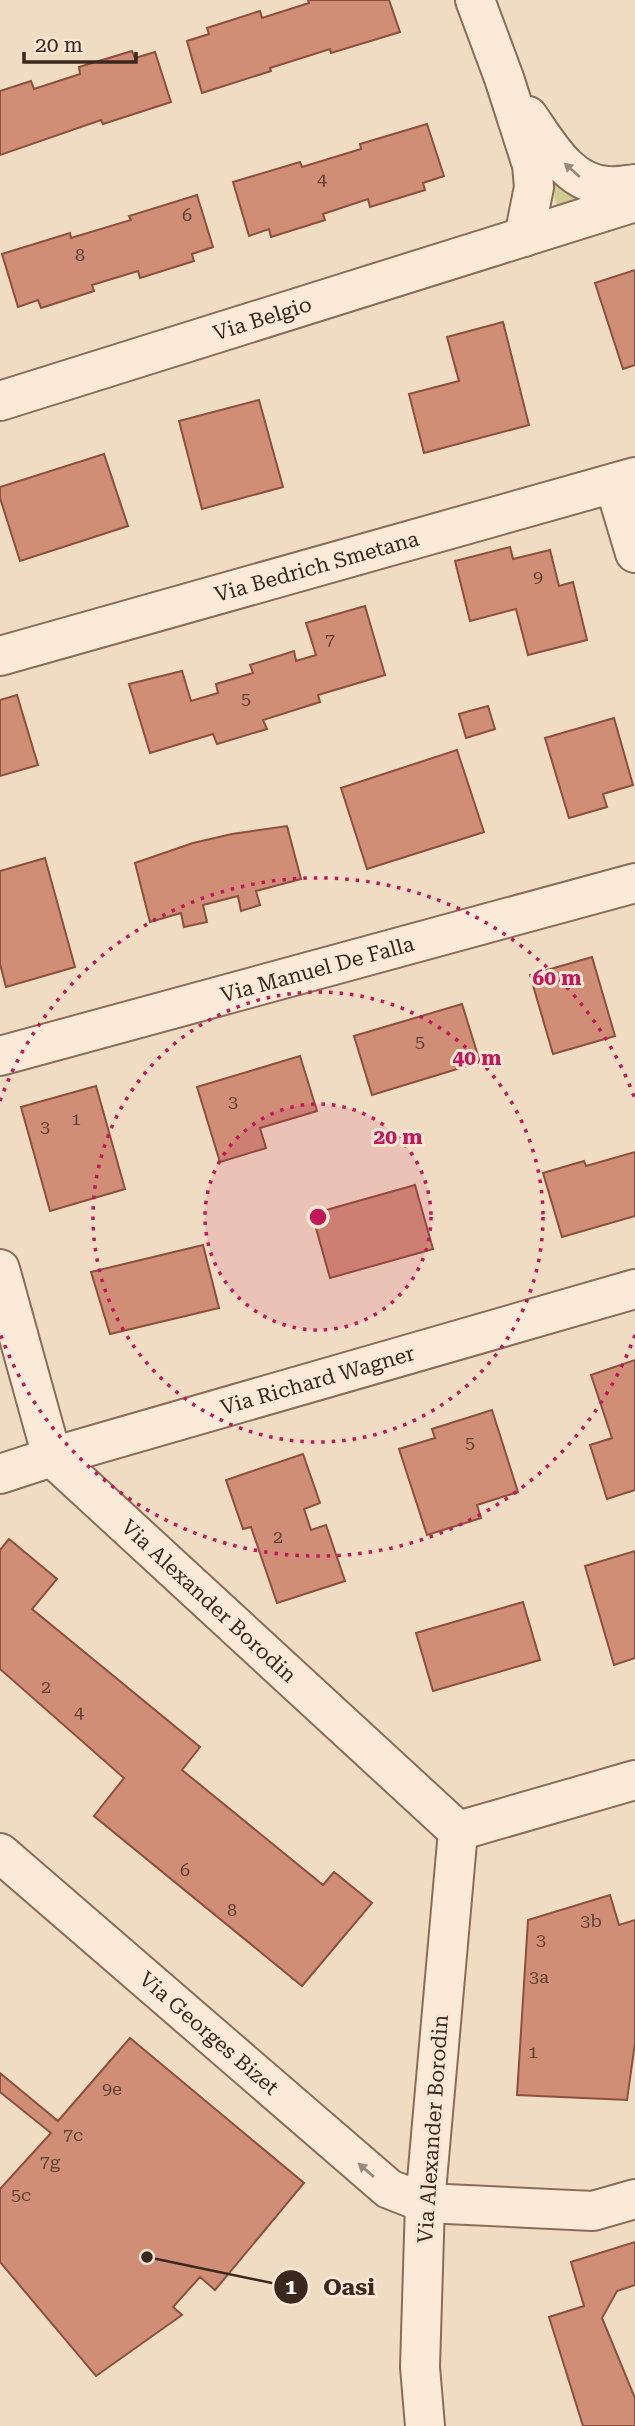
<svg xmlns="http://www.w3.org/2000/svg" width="635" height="2426" font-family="'Roboto Serif',serif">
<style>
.green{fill:#cfcc96}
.building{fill:#d08e77;stroke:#8c503d;stroke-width:2}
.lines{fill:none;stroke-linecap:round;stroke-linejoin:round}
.street-casing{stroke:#8b6c59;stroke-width:42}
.street{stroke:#faead7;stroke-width:38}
.oneway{fill:#9a887a}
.ring{fill:none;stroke:#c2185b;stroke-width:3.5;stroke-dasharray:3.5 7}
.labels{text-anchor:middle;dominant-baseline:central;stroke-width:6;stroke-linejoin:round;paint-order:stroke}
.number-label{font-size:18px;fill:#604134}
.street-label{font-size:21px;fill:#3a271e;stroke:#f7e7d3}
.centre{fill:#c2185b;stroke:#f7e7d3;stroke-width:3.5}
.ring-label{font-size:21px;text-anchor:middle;font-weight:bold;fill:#c2185b;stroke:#f7e7d3;stroke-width:6;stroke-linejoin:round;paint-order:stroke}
.leader{fill:none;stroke:#3a271e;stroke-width:2.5}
.callout-dot{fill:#3a271e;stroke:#f7e7d3;stroke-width:2.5}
.mark-label{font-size:21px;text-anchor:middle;font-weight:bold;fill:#fff}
.callout-label{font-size:23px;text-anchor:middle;font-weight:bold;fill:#3a271e;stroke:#f7e7d3;stroke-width:6;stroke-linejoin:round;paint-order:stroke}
</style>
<rect width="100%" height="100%" fill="#f0dbc3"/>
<path class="green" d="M 541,157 L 613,202 L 559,211 Z"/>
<path class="building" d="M 308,0 L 389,0 L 400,32 L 331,53 L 330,49 L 270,68 L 271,71 L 202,93 L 187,41 L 209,34 L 207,28 L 260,11 L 262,18 L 309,3 Z
M 132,51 L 135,58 L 155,52 L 171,102 L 103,124 L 101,120 L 0,155 L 0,91 L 31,81 L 34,89 L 80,74 L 79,67 Z
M 427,124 L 444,176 L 423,183 L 425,190 L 370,207 L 368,199 L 323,214 L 325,220 L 271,237 L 269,229 L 249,236 L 233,182 L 300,162 L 302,167 L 361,149 L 360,144 Z
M 197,195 L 213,247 L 192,254 L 194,261 L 140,278 L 138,271 L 92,285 L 94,291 L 41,308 L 38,300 L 18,307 L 2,254 L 70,233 L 71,238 L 131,220 L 129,216 Z
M 635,270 L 635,365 L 623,369 L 595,283 Z
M 503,322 L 529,425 L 424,453 L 409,394 L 459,381 L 447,337 Z
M 259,400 L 283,487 L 202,509 L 179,421 Z
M 104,454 L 128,526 L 20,561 L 0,498 L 0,487 Z
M 510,547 L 513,559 L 550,550 L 559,586 L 573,582 L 587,640 L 528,655 L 516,609 L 470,621 L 455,561 Z
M 365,606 L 385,675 L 318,695 L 320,702 L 263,720 L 267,729 L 217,744 L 213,734 L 150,753 L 129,684 L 182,671 L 191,701 L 218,693 L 216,684 L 253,673 L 250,665 L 294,651 L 296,661 L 316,655 L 306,623 Z
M 17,695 L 38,765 L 0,776 L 0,700 Z
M 488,706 L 495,729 L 466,738 L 459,714 Z
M 614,718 L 633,785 L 603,794 L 607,807 L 569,818 L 545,738 Z
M 457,750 L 484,832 L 367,869 L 341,788 Z
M 287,826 L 301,879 L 256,891 L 260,905 L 241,911 L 238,896 L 203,905 L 207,922 L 184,927 L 181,913 L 150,922 L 135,863 L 193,843 L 232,834 Z
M 45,858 L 75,967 L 6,987 L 0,964 L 0,871 Z
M 592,957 L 615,1036 L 553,1054 L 530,975 Z
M 462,1004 L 480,1062 L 372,1095 L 354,1036 Z
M 300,1056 L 317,1111 L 260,1128 L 266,1148 L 220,1162 L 197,1087 Z
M 96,1086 L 125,1189 L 50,1211 L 21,1107 Z
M 635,1152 L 635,1216 L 562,1237 L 543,1173 L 584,1161 L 586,1166 Z
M 415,1185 L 433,1249 L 330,1278 L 312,1214 Z
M 203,1245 L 219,1308 L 110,1334 L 91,1272 Z
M 635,1360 L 635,1490 L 607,1499 L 590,1445 L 612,1438 L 591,1375 Z
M 492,1410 L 518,1492 L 477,1505 L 481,1518 L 427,1535 L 399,1449 L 435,1438 L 432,1429 Z
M 303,1454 L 320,1503 L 304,1509 L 311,1530 L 326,1525 L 345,1581 L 277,1603 L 251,1527 L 243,1529 L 226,1480 Z
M 9,1539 L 57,1579 L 32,1609 L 200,1747 L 182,1770 L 323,1885 L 334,1872 L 372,1903 L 302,1986 L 94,1816 L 124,1778 L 0,1669 L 0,1550 Z
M 635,1551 L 635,1658 L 614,1665 L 585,1566 Z
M 523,1602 L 540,1660 L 433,1691 L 416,1633 Z
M 610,1895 L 619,1925 L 635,1920 L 635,2043 L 627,2100 L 517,2095 L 528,1920 Z
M 130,2038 L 304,2183 L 215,2290 L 200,2277 L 173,2307 L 182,2315 L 96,2376 L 0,2262 L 0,2189 L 51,2133 L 0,2092 L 0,2073 L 58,2121 Z
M 635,2242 L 635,2285 L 617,2291 L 602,2318 L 635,2398 L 635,2426 L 583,2426 L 549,2317 L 584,2306 L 571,2262 Z"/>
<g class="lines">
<defs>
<g id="street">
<path d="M 475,0 L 504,78 L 532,165 L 534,187 L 524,237"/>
<path d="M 528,116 C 547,143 569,185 608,186 C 617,187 626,185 635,184"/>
<path id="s1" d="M 0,401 L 635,202"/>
<path d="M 614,483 L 635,553"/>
<path id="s2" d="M 0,656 L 635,477"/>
<path id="s3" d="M 0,1056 L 635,883"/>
<path id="s4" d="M 0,1269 L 52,1457 L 458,1831 L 425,2203 L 420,2367 L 425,2426"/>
<path id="s5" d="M 0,1474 L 52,1457 L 635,1289"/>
<path d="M 458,1831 L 635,1780"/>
<path id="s6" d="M 0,1853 L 389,2189 L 425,2203 L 593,2211 L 635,2199"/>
</g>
</defs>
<use href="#street" class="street-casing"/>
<use href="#street" class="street"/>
</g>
<defs><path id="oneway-solid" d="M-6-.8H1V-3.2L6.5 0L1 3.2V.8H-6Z" transform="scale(1.75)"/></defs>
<g class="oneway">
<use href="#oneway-solid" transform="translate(572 170) rotate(-138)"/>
<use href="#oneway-solid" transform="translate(366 2170) rotate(-139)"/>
</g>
<circle cx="318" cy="1217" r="113" fill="#c2185b" fill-opacity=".12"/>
<g class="ring">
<circle cx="318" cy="1217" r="113"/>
<circle cx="318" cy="1217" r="225"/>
<path d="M635 1335A338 338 0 0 1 0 1333M0 1101A338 338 0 0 1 635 1099"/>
</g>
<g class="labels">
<g class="number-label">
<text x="322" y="178">4</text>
<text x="187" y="214">6</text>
<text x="80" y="254">8</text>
<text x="538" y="576">9</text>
<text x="330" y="639">7</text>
<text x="246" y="698">5</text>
<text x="420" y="1041">5</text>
<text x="233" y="1101">3</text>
<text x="76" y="1118">1</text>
<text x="45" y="1126">3</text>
<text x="470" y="1442">5</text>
<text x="278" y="1536">2</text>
<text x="46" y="1686">2</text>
<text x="79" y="1711">4</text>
<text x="185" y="1869">6</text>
<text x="232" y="1909">8</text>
<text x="591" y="1920">3b</text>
<text x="541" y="1939">3</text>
<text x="539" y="1976">3a</text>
<text x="533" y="2051">1</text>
<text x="112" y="2088">9e</text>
<text x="73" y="2134">7c</text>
<text x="50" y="2161">7g</text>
<text x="21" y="2194">5c</text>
</g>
<g class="street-label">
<text stroke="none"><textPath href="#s1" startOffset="275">Via Belgio</textPath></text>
<text stroke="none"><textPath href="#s2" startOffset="329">Via Bedrich Smetana</textPath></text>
<text stroke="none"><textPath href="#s3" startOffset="329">Via Manuel De Falla</textPath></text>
<text stroke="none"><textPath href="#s5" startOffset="331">Via Richard Wagner</textPath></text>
<text stroke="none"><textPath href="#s4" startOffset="408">Via Alexander Borodin</textPath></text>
<text stroke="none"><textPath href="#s6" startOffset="276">Via Georges Bizet</textPath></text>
<text transform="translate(433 2129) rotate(-86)">Via Alexander Borodin</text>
</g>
</g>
<circle cx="318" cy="1217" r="10" class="centre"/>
<g class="ring-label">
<text x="557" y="985">60 m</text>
<text x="477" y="1065">40 m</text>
<text x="398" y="1144">20 m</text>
</g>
<path class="leader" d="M147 2257L291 2287"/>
<g class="callout-dot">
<circle cx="147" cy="2257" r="7"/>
<circle cx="291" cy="2287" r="18"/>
</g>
<g class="mark-label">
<text x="291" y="2294">1</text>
</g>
<g class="callout-label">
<text x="349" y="2295">Oasi</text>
</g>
<path d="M24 52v10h112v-10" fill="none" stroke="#3a271e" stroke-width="3.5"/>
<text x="35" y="52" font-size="21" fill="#3a271e" stroke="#f7e7d3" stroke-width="5" paint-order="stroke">20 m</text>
</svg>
